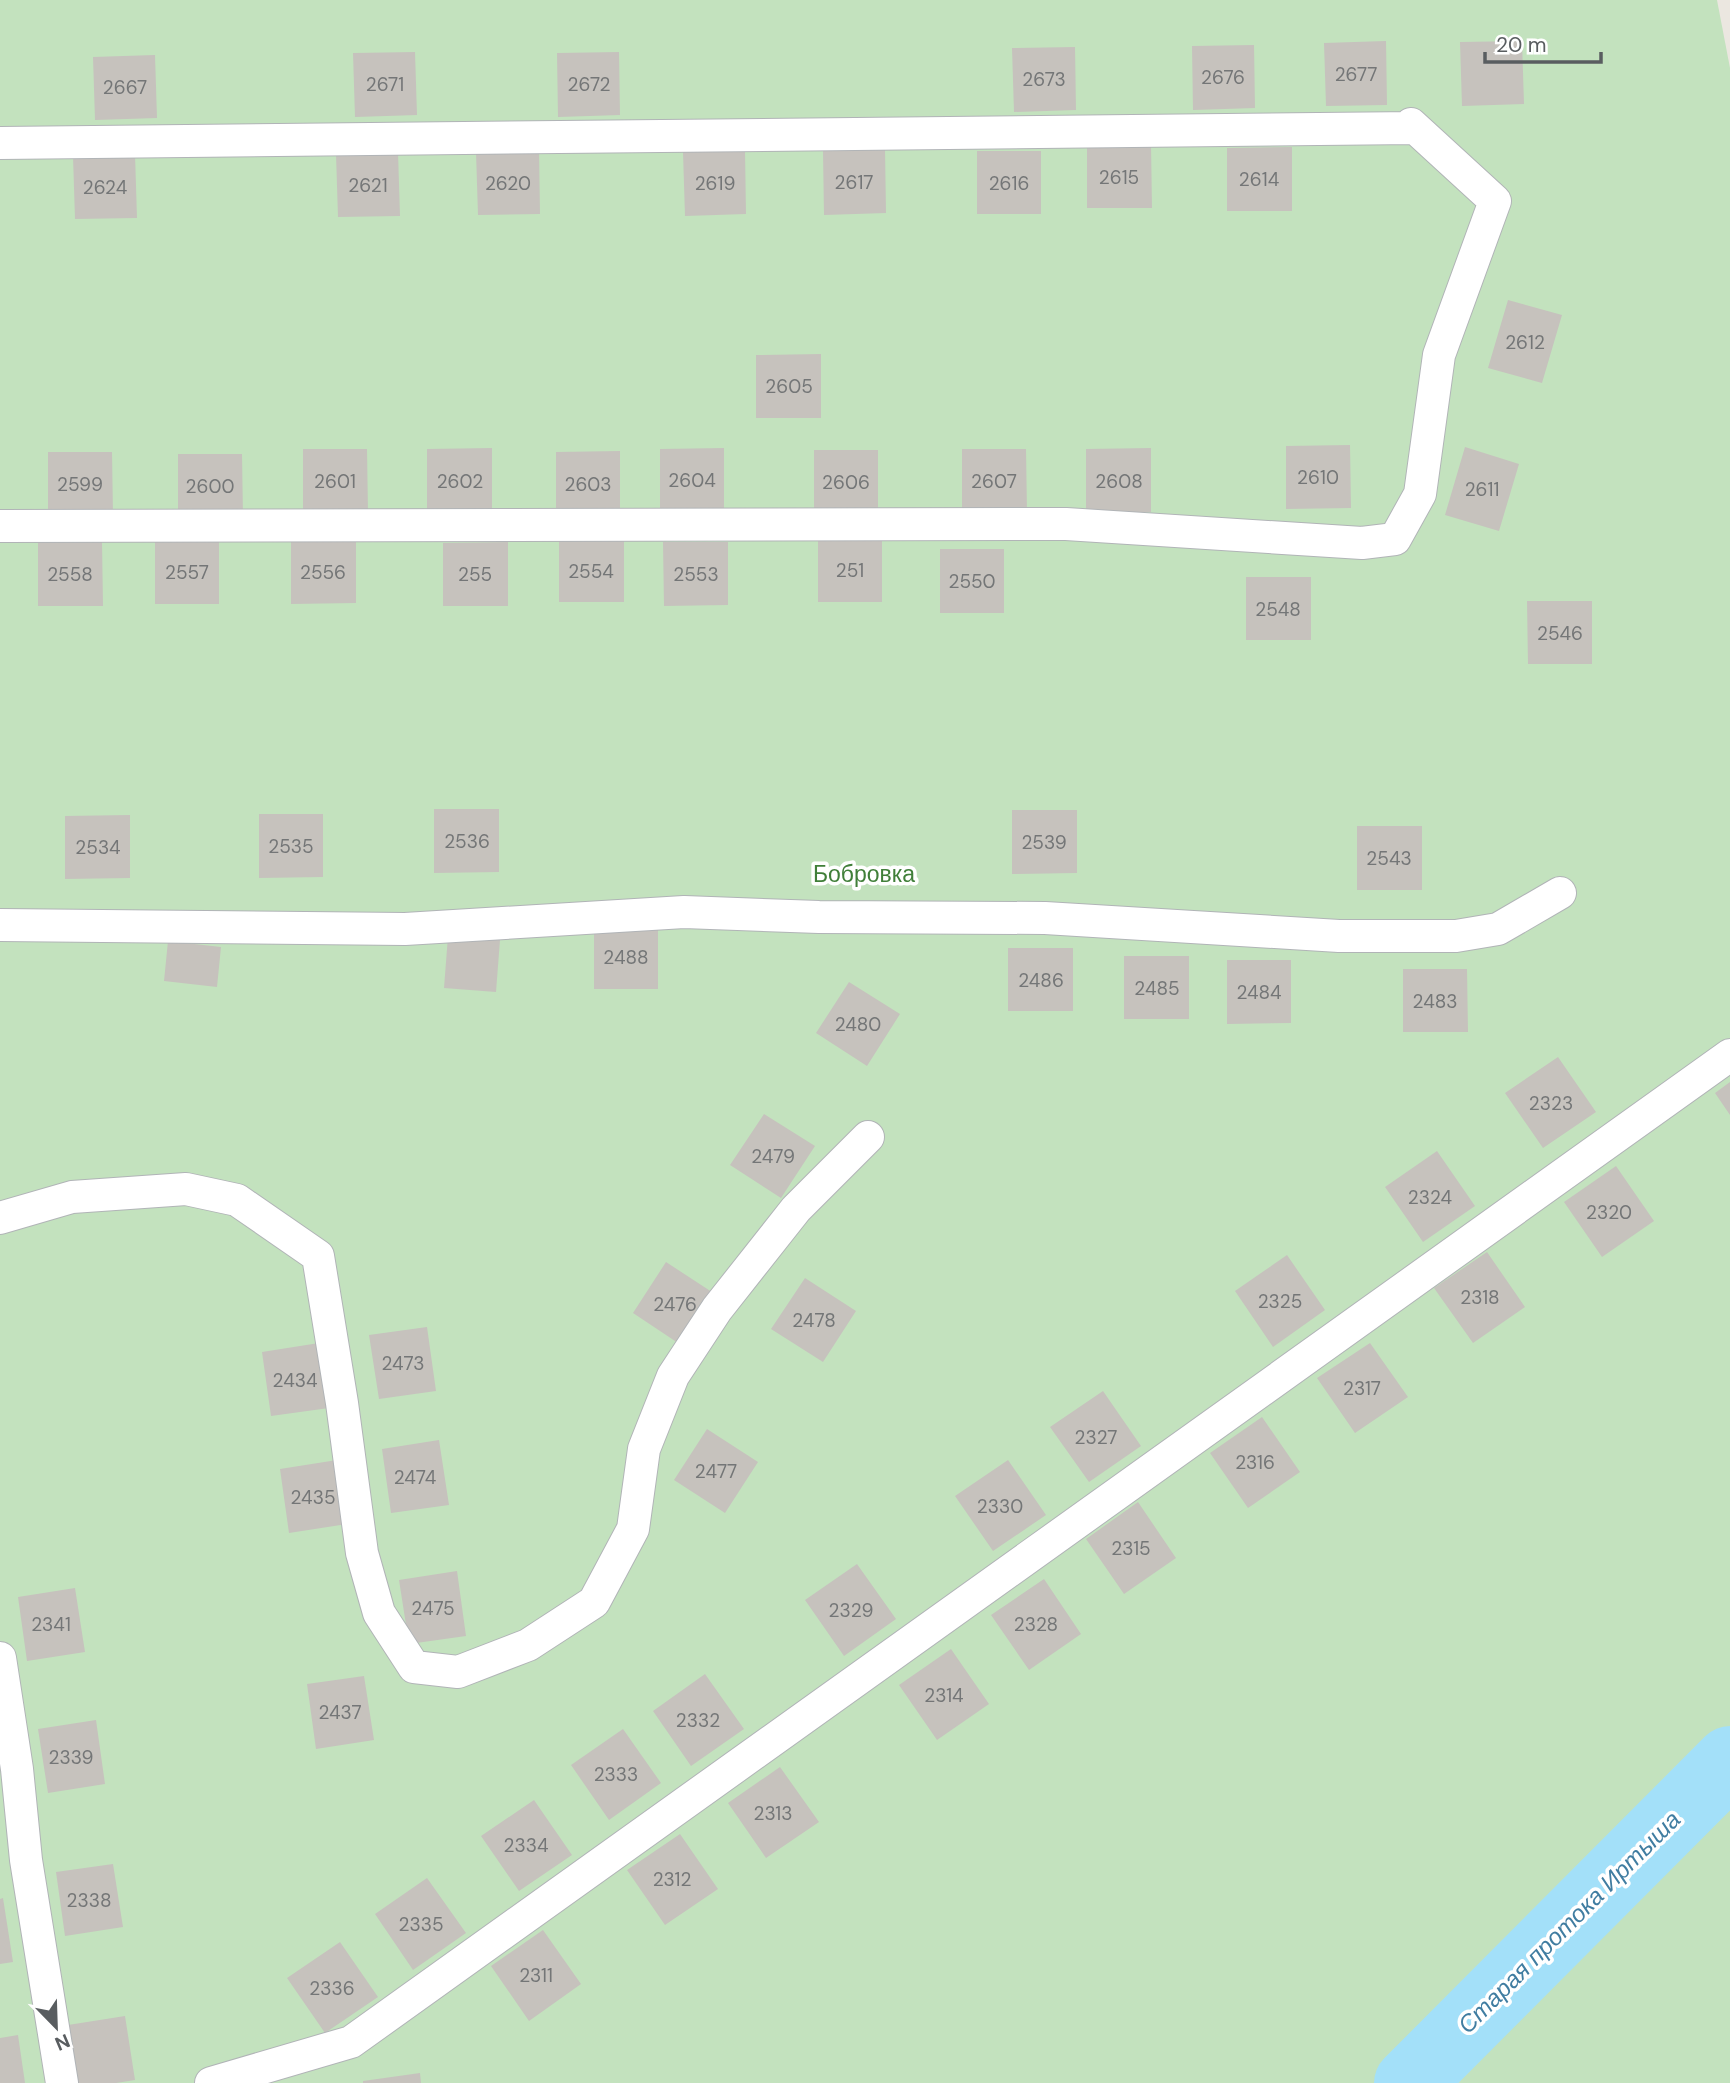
<svg xmlns="http://www.w3.org/2000/svg" width="1730" height="2083" font-family="'DM Sans',sans-serif">
<style>
.green{fill:#c3e2be}
.lines{fill:none;stroke-linecap:round;stroke-linejoin:round}
.river{stroke:#a3e0f9;stroke-width:70}
.building{fill:#c6c2bd}
.street-casing{stroke:#b1b4b7;stroke-width:34}
.street{stroke:#fff;stroke-width:32}
.labels{text-anchor:middle;dominant-baseline:central;stroke-width:7;stroke-linejoin:round;paint-order:stroke}
.number-label{font-size:19px;fill:#747677}
.park-label{font-size:23px;fill:#407f39;stroke:#fff}
.water-label{font-size:24px;font-style:italic;fill:#407da1;stroke:#fff}
</style>
<rect width="100%" height="100%" fill="#ebe7e0"/>
<path class="green" d="M 0,0 L 1717,0 L 1730,68 L 1730,2083 L 0,2083 Z"/>
<g class="lines">
<path class="river" d="M 1409,2083 L 1730,1761"/>
</g>
<path class="building" d="M 1386,41 L 1387,105 L 1326,106 L 1324,43 Z
M 1522,41 L 1524,104 L 1462,106 L 1460,42 Z
M 1254,45 L 1255,108 L 1193,110 L 1192,46 Z
M 1075,47 L 1076,110 L 1014,112 L 1012,48 Z
M 415,52 L 417,115 L 355,117 L 353,53 Z
M 619,52 L 620,115 L 558,117 L 557,53 Z
M 155,55 L 157,118 L 95,120 L 93,57 Z
M 1087,145 L 1151,145 L 1152,208 L 1087,208 Z
M 1292,147 L 1292,211 L 1227,211 L 1227,148 Z
M 885,149 L 886,213 L 824,215 L 823,151 Z
M 539,150 L 540,214 L 478,215 L 476,152 Z
M 745,151 L 746,214 L 685,216 L 683,152 Z
M 977,151 L 1041,151 L 1041,214 L 977,214 Z
M 398,152 L 400,216 L 338,217 L 336,154 Z
M 135,154 L 137,218 L 75,219 L 73,156 Z
M 1508,300 L 1562,315 L 1542,383 L 1488,368 Z
M 821,354 L 821,418 L 756,418 L 756,355 Z
M 1350,445 L 1351,508 L 1286,509 L 1286,446 Z
M 1465,447 L 1519,464 L 1499,531 L 1445,515 Z
M 492,448 L 492,512 L 427,512 L 427,449 Z
M 724,448 L 724,511 L 660,512 L 660,449 Z
M 1151,448 L 1151,512 L 1086,512 L 1086,449 Z
M 303,449 L 367,449 L 368,512 L 303,512 Z
M 962,449 L 1026,449 L 1027,512 L 962,513 Z
M 814,450 L 878,450 L 878,513 L 814,513 Z
M 620,451 L 620,515 L 556,515 L 556,452 Z
M 48,452 L 112,452 L 113,516 L 48,516 Z
M 178,454 L 242,454 L 243,518 L 178,518 Z
M 559,539 L 624,539 L 624,602 L 559,602 Z
M 818,539 L 882,539 L 882,602 L 818,602 Z
M 219,540 L 219,604 L 155,604 L 155,541 Z
M 356,540 L 356,603 L 291,604 L 291,541 Z
M 38,542 L 102,542 L 103,606 L 38,606 Z
M 508,542 L 508,606 L 443,606 L 443,543 Z
M 663,542 L 728,542 L 728,605 L 664,606 Z
M 940,549 L 1004,549 L 1004,613 L 940,613 Z
M 1246,577 L 1311,577 L 1311,640 L 1246,640 Z
M 1527,601 L 1592,601 L 1592,664 L 1528,664 Z
M 434,809 L 499,809 L 499,872 L 434,873 Z
M 1012,810 L 1077,810 L 1077,873 L 1012,874 Z
M 259,814 L 323,814 L 323,877 L 259,878 Z
M 130,815 L 130,878 L 65,879 L 65,816 Z
M 1357,826 L 1422,826 L 1422,890 L 1357,890 Z
M 658,925 L 658,989 L 594,989 L 594,926 Z
M 448,936 L 500,940 L 496,992 L 444,988 Z
M 168,941 L 221,947 L 217,987 L 164,981 Z
M 1008,948 L 1073,948 L 1073,1011 L 1008,1011 Z
M 1124,956 L 1189,956 L 1189,1019 L 1124,1019 Z
M 1227,960 L 1291,960 L 1291,1023 L 1227,1024 Z
M 1403,969 L 1467,969 L 1468,1032 L 1403,1032 Z
M 849,982 L 900,1014 L 867,1066 L 816,1033 Z
M 1558,1057 L 1596,1112 L 1543,1148 L 1505,1093 Z
M 1730,1082 L 1730,1115 L 1715,1093 Z
M 764,1114 L 815,1146 L 781,1198 L 730,1165 Z
M 1437,1151 L 1475,1206 L 1423,1242 L 1385,1187 Z
M 1616,1166 L 1654,1221 L 1602,1257 L 1564,1202 Z
M 1487,1252 L 1525,1307 L 1473,1343 L 1434,1288 Z
M 1287,1255 L 1325,1310 L 1273,1347 L 1235,1291 Z
M 666,1262 L 718,1296 L 684,1347 L 633,1313 Z
M 805,1278 L 856,1311 L 823,1362 L 771,1329 Z
M 427,1327 L 436,1391 L 379,1399 L 369,1335 Z
M 319,1343 L 329,1408 L 271,1416 L 262,1352 Z
M 1370,1343 L 1408,1397 L 1355,1433 L 1317,1378 Z
M 1103,1391 L 1141,1446 L 1089,1482 L 1050,1427 Z
M 1262,1417 L 1300,1472 L 1248,1508 L 1210,1453 Z
M 707,1429 L 758,1462 L 725,1513 L 674,1480 Z
M 439,1440 L 449,1505 L 391,1513 L 382,1449 Z
M 337,1460 L 347,1524 L 289,1533 L 280,1469 Z
M 1008,1460 L 1046,1515 L 993,1551 L 955,1496 Z
M 1138,1502 L 1176,1558 L 1124,1594 L 1086,1539 Z
M 857,1564 L 896,1619 L 844,1656 L 805,1600 Z
M 457,1571 L 466,1636 L 409,1644 L 399,1580 Z
M 1044,1579 L 1081,1634 L 1029,1670 L 991,1615 Z
M 75,1588 L 85,1652 L 27,1661 L 18,1597 Z
M 951,1649 L 989,1704 L 937,1740 L 899,1685 Z
M 705,1674 L 744,1729 L 691,1766 L 653,1711 Z
M 364,1676 L 374,1740 L 316,1749 L 307,1684 Z
M 96,1720 L 105,1784 L 48,1793 L 38,1729 Z
M 623,1729 L 661,1783 L 609,1820 L 571,1765 Z
M 780,1767 L 819,1822 L 766,1858 L 728,1803 Z
M 534,1800 L 572,1855 L 519,1891 L 481,1836 Z
M 680,1834 L 718,1889 L 665,1925 L 627,1870 Z
M 113,1864 L 123,1927 L 65,1936 L 56,1872 Z
M 427,1878 L 466,1933 L 413,1970 L 375,1914 Z
M 3,1898 L 13,1962 L 0,1964 L 0,1899 Z
M 543,1930 L 581,1984 L 529,2021 L 491,1966 Z
M 340,1942 L 378,1997 L 325,2033 L 287,1978 Z
M 125,2016 L 135,2080 L 116,2083 L 76,2083 L 68,2025 Z
M 18,2035 L 25,2083 L 0,2083 L 0,2038 Z
M 420,2073 L 421,2083 L 363,2083 L 363,2081 Z"/>
<g class="lines">
<defs>
<path id="street" d="M 0,143 L 1415,128
M 0,526 L 1066,524 L 1362,543 L 1395,539 L 1420,494 L 1439,355 L 1495,201 L 1411,124
M 0,925 L 405,929 L 684,912 L 819,917 L 1045,918 L 1339,936 L 1456,936 L 1498,929 L 1560,893
M 0,1218 L 72,1197 L 186,1189 L 237,1200 L 318,1256 L 342,1403 L 362,1553 L 379,1613 L 414,1667 L 458,1672 L 528,1645 L 594,1602 L 633,1529 L 644,1449 L 673,1376 L 717,1309 L 796,1209 L 868,1137
M 0,1658 L 17,1769 L 26,1860 L 62,2083
M 211,2083 L 351,2042 L 1730,1055"/>
</defs>
<use href="#street" class="street-casing"/>
<use href="#street" class="street"/>
</g>
<g class="labels">
<g class="number-label">
<text x="1356" y="74">2677</text>
<text x="1223" y="77">2676</text>
<text x="1044" y="79">2673</text>
<text x="385" y="84">2671</text>
<text x="589" y="84">2672</text>
<text x="125" y="87">2667</text>
<text x="1119" y="177">2615</text>
<text x="1259" y="179">2614</text>
<text x="854" y="182">2617</text>
<text x="508" y="183">2620</text>
<text x="715" y="183">2619</text>
<text x="1009" y="183">2616</text>
<text x="368" y="185">2621</text>
<text x="105" y="187">2624</text>
<text x="1525" y="342">2612</text>
<text x="789" y="386">2605</text>
<text x="1318" y="477">2610</text>
<text x="692" y="480">2604</text>
<text x="335" y="481">2601</text>
<text x="460" y="481">2602</text>
<text x="994" y="481">2607</text>
<text x="1119" y="481">2608</text>
<text x="846" y="482">2606</text>
<text x="80" y="484">2599</text>
<text x="588" y="484">2603</text>
<text x="210" y="486">2600</text>
<text x="1482" y="489">2611</text>
<text x="850" y="570">251</text>
<text x="591" y="571">2554</text>
<text x="187" y="572">2557</text>
<text x="323" y="572">2556</text>
<text x="70" y="574">2558</text>
<text x="475" y="574">255</text>
<text x="696" y="574">2553</text>
<text x="972" y="581">2550</text>
<text x="1278" y="609">2548</text>
<text x="1560" y="633">2546</text>
<text x="467" y="841">2536</text>
<text x="1044" y="842">2539</text>
<text x="291" y="846">2535</text>
<text x="98" y="847">2534</text>
<text x="1389" y="858">2543</text>
<text x="626" y="957">2488</text>
<text x="1041" y="980">2486</text>
<text x="1157" y="988">2485</text>
<text x="1259" y="992">2484</text>
<text x="1435" y="1001">2483</text>
<text x="858" y="1024">2480</text>
<text x="1551" y="1103">2323</text>
<text x="773" y="1156">2479</text>
<text x="1430" y="1197">2324</text>
<text x="1609" y="1212">2320</text>
<text x="1480" y="1297">2318</text>
<text x="1280" y="1301">2325</text>
<text x="675" y="1304">2476</text>
<text x="814" y="1320">2478</text>
<text x="403" y="1363">2473</text>
<text x="295" y="1380">2434</text>
<text x="1362" y="1388">2317</text>
<text x="1096" y="1437">2327</text>
<text x="1255" y="1462">2316</text>
<text x="716" y="1471">2477</text>
<text x="415" y="1477">2474</text>
<text x="313" y="1497">2435</text>
<text x="1000" y="1506">2330</text>
<text x="1131" y="1548">2315</text>
<text x="433" y="1608">2475</text>
<text x="851" y="1610">2329</text>
<text x="51" y="1624">2341</text>
<text x="1036" y="1624">2328</text>
<text x="944" y="1695">2314</text>
<text x="340" y="1712">2437</text>
<text x="698" y="1720">2332</text>
<text x="71" y="1757">2339</text>
<text x="616" y="1774">2333</text>
<text x="773" y="1813">2313</text>
<text x="526" y="1845">2334</text>
<text x="672" y="1879">2312</text>
<text x="89" y="1900">2338</text>
<text x="421" y="1924">2335</text>
<text x="536" y="1975">2311</text>
<text x="332" y="1988">2336</text>
</g>
<g class="park-label">
<text x="864" y="874">Бобровка</text>
</g>
<g class="water-label">
<text transform="translate(1569 1922) rotate(-45)">Старая протока Иртыша</text>
</g>
</g>
<g transform="translate(56 2027) rotate(157)" stroke="#ffffff" stroke-width="5" paint-order="stroke">
<path d="M0-5L12 26L0 18L-12 26Z" fill="#595d60"/>
<text y="-10" font-size="19" font-weight="bold" text-anchor="middle" fill="#595d60">N</text>
</g>
<path d="M1485 52v10h116v-10" fill="none" stroke="#595d60" stroke-width="3.5"/>
<text x="1496" y="52" font-size="21" fill="#595d60" stroke="#ffffff" stroke-width="5" paint-order="stroke">20 m</text>
</svg>
